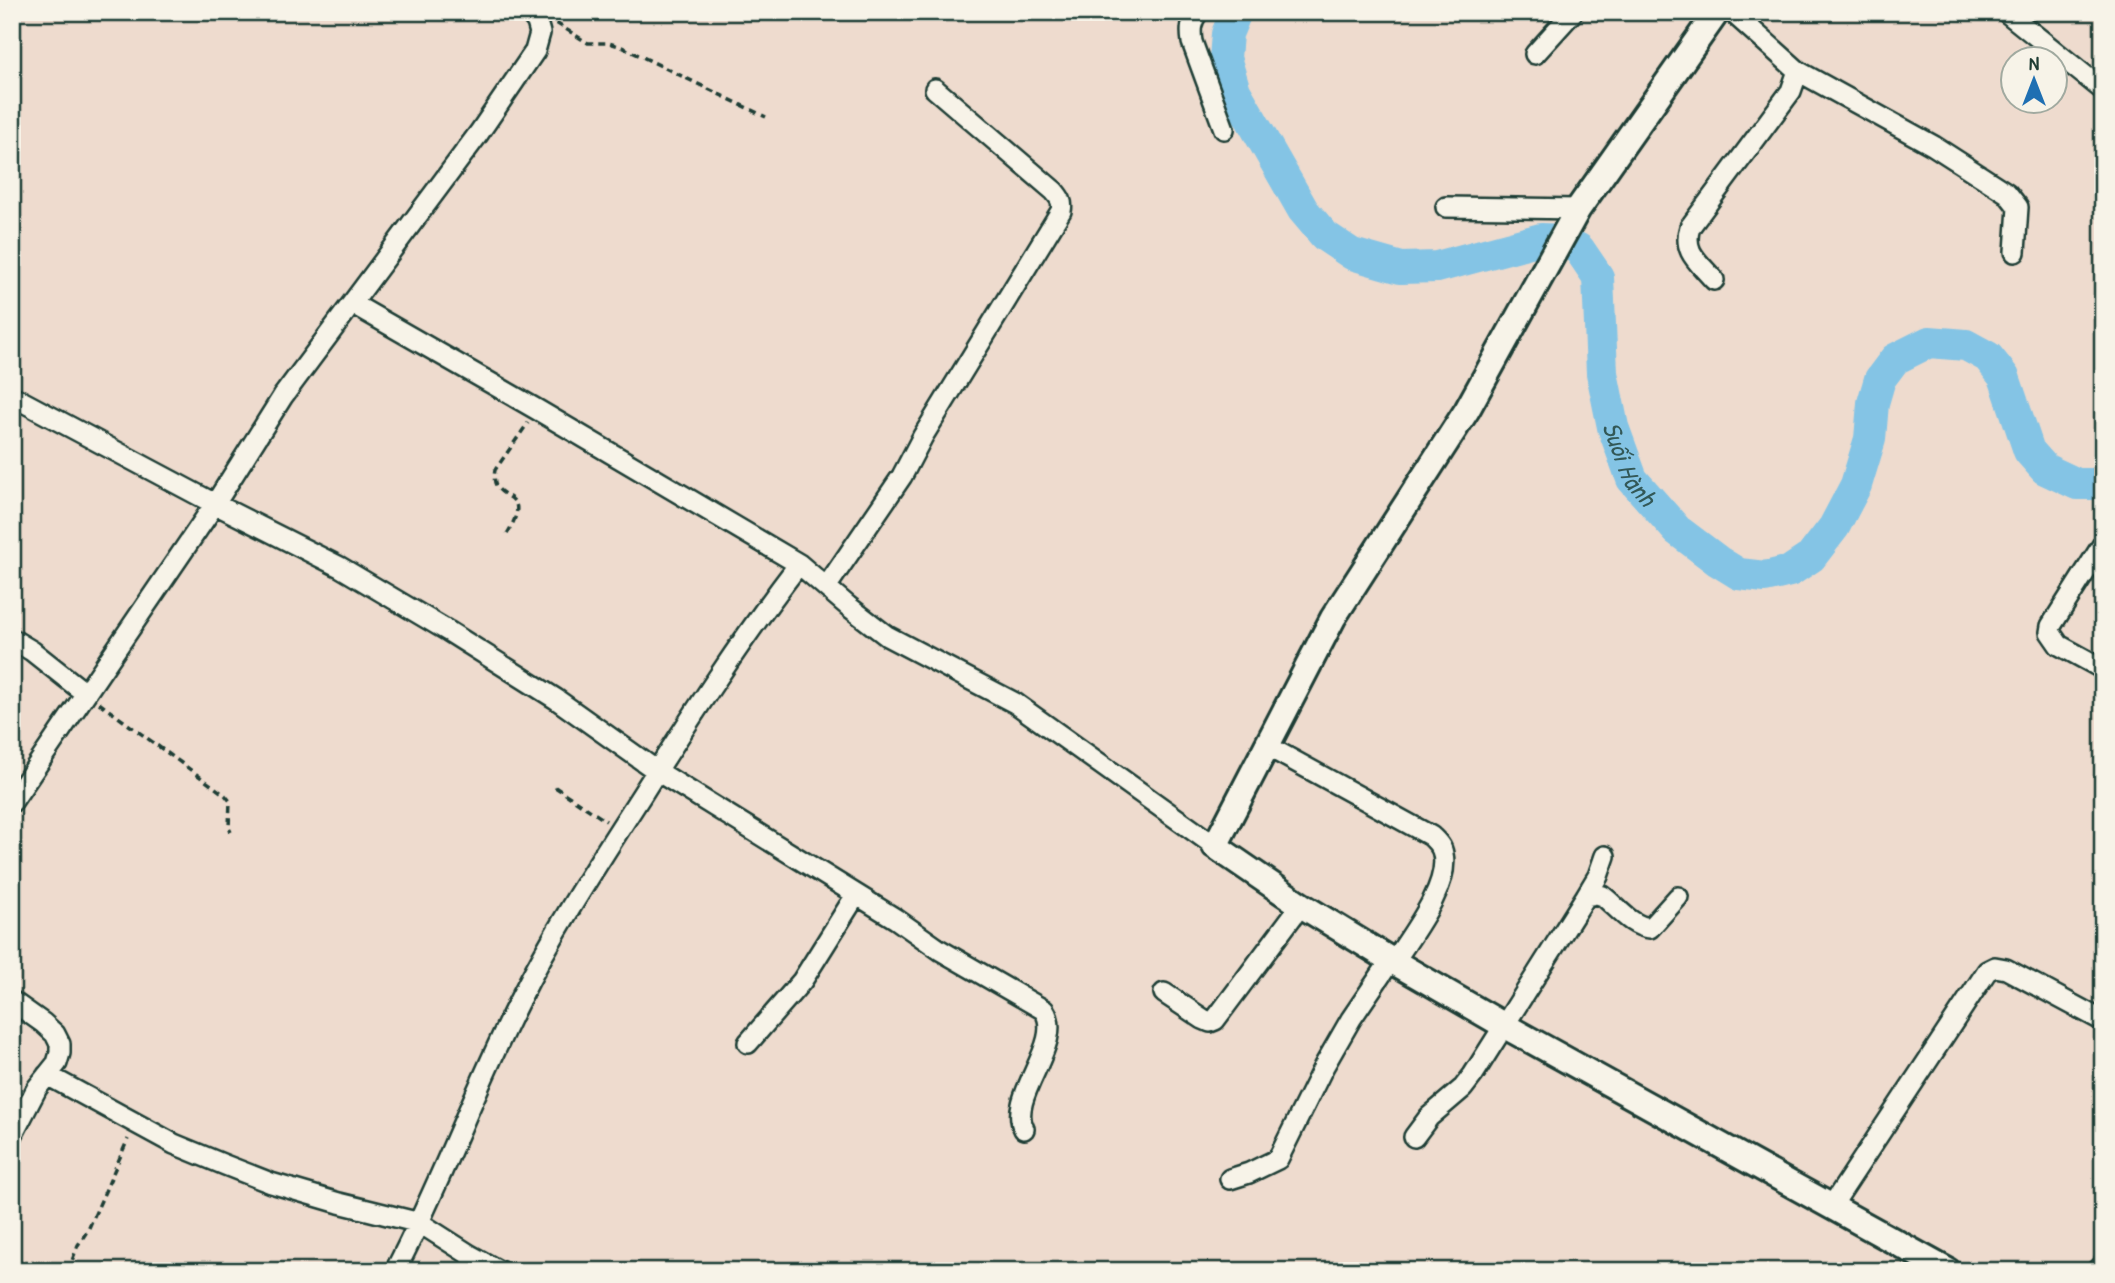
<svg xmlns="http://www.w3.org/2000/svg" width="2115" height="1283" font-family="'Patrick Hand',sans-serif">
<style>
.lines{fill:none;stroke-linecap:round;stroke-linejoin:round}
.river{stroke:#84c4e5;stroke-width:32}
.minor-casing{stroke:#1f3d34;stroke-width:24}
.tertiary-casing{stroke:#1f3d34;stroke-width:30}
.path{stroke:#1f3d34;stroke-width:3.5;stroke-dasharray:7 5;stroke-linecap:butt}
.minor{stroke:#f7f3e8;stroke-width:19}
.tertiary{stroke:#f7f3e8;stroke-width:24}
.labels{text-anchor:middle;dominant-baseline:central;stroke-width:7;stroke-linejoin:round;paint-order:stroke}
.water-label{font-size:26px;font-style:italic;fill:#335857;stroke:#f7f3e8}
</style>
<rect width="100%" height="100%" fill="#eedbce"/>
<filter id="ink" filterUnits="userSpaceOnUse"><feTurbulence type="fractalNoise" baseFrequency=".0143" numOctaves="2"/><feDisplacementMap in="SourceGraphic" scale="14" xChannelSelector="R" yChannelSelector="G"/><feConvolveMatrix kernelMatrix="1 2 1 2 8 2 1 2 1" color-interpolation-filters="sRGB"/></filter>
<g filter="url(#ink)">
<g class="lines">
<path class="river" id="s1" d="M 1236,12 L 1227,34 L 1225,58 L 1235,91 L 1303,210 L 1325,236 L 1352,254 L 1401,268 L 1437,267 L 1541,239 L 1561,240 L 1579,249 L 1598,277 L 1602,373 L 1613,427 L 1632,479 L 1677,530 L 1718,561 L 1739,574 L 1765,577 L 1790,571 L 1811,557 L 1834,527 L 1856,485 L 1870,439 L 1873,403 L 1880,379 L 1895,359 L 1929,342 L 1966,345 L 1988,357 L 2004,377 L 2029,451 L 2045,469 L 2077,484 L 2103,484"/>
<defs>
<path id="minor" d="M 1198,12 C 1191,22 1190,29 1192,42 L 1224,129
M 1732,12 L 1798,71 L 1934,146 L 2007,193 L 2018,207 L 2015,252
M 2006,12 L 2103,90
M 1535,54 L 1573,12
M 1446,207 L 1578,209
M 1714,280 C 1699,262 1682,252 1690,227 L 1791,91 L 1798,71
M 353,304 L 536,409 L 799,564 L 848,606 L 887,636 L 1015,703 L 1215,846
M 12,396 L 215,504 L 340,567 L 448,631 L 556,699 L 657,771 L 896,919 L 940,950 L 1044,1010 C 1066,1043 1006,1097 1024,1129
M 2103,544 L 2051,626 L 2050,632 L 2059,645 L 2103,669
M 827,586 L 902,476 L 923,436 L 1061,211 C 1063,202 1060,198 1054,191 L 935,89
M 12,639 L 32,651 L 85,693
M 1267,746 L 1431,836 C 1436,841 1442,846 1443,854 C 1450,886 1411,935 1394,962
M 12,802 L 215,504 L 283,396 L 479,133 L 535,51 L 540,33 L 537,22 L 529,12
M 1586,896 L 1597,894 L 1603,896 C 1617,907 1632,927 1650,928 L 1678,897
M 1164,993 L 1203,1019 L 1210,1022 L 1215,1020 L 1301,905
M 12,1001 L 43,1023 L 55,1034 L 60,1044 L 60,1053 L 57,1063 L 37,1088 L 12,1136
M 748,1043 L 802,981 L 856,895
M 47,1075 L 174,1144 L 225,1165 L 271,1183 L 339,1203 L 420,1223 L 470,1255 L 499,1271
M 1414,1137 L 1429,1117 L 1463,1088 L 1473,1075 L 1586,896 L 1598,876 L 1605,856
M 1230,1179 L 1249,1173 L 1278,1159 L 1324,1066 L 1351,1019 L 1391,960
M 1831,1207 L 1987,971 L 1995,967 L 2006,969 L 2103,1021
M 395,1271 C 441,1183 474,1090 519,1001 C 554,930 598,863 641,796 C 691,717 742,638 799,564
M 2097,1271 L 2103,1265"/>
<path id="tertiary" d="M 1717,12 L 1578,209 L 1467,410 L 1333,618 L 1215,846 L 1301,905 L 1394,962 L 1505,1026 L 1948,1271"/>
</defs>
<use href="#minor" class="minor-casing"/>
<use href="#tertiary" class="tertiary-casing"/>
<path class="path" d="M 556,23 L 588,43 L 609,43 L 622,47 L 766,117
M 507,534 C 537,484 488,507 495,470 L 528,423
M 99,703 L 225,795 L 230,801 L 229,828 L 231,832
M 555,787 L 606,821
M 12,1257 L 33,1271
M 68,1271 L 78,1245 L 88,1230 L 128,1139"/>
<use href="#minor" class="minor"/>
<use href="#tertiary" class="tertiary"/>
</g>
</g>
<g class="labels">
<g class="water-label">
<text stroke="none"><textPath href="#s1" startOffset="746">Suối Hành</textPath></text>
</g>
</g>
<rect width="2115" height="1283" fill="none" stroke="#f7f3e8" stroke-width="42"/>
<rect x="21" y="21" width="2073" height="1241" fill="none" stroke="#1f3d34" stroke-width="2.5" filter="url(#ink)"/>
<g transform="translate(2034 80)"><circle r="33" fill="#f7f3e8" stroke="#a1aaa0" stroke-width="2"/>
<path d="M0-5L12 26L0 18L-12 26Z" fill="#1f6fb2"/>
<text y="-10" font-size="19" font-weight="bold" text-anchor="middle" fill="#1f3d34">N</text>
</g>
</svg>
